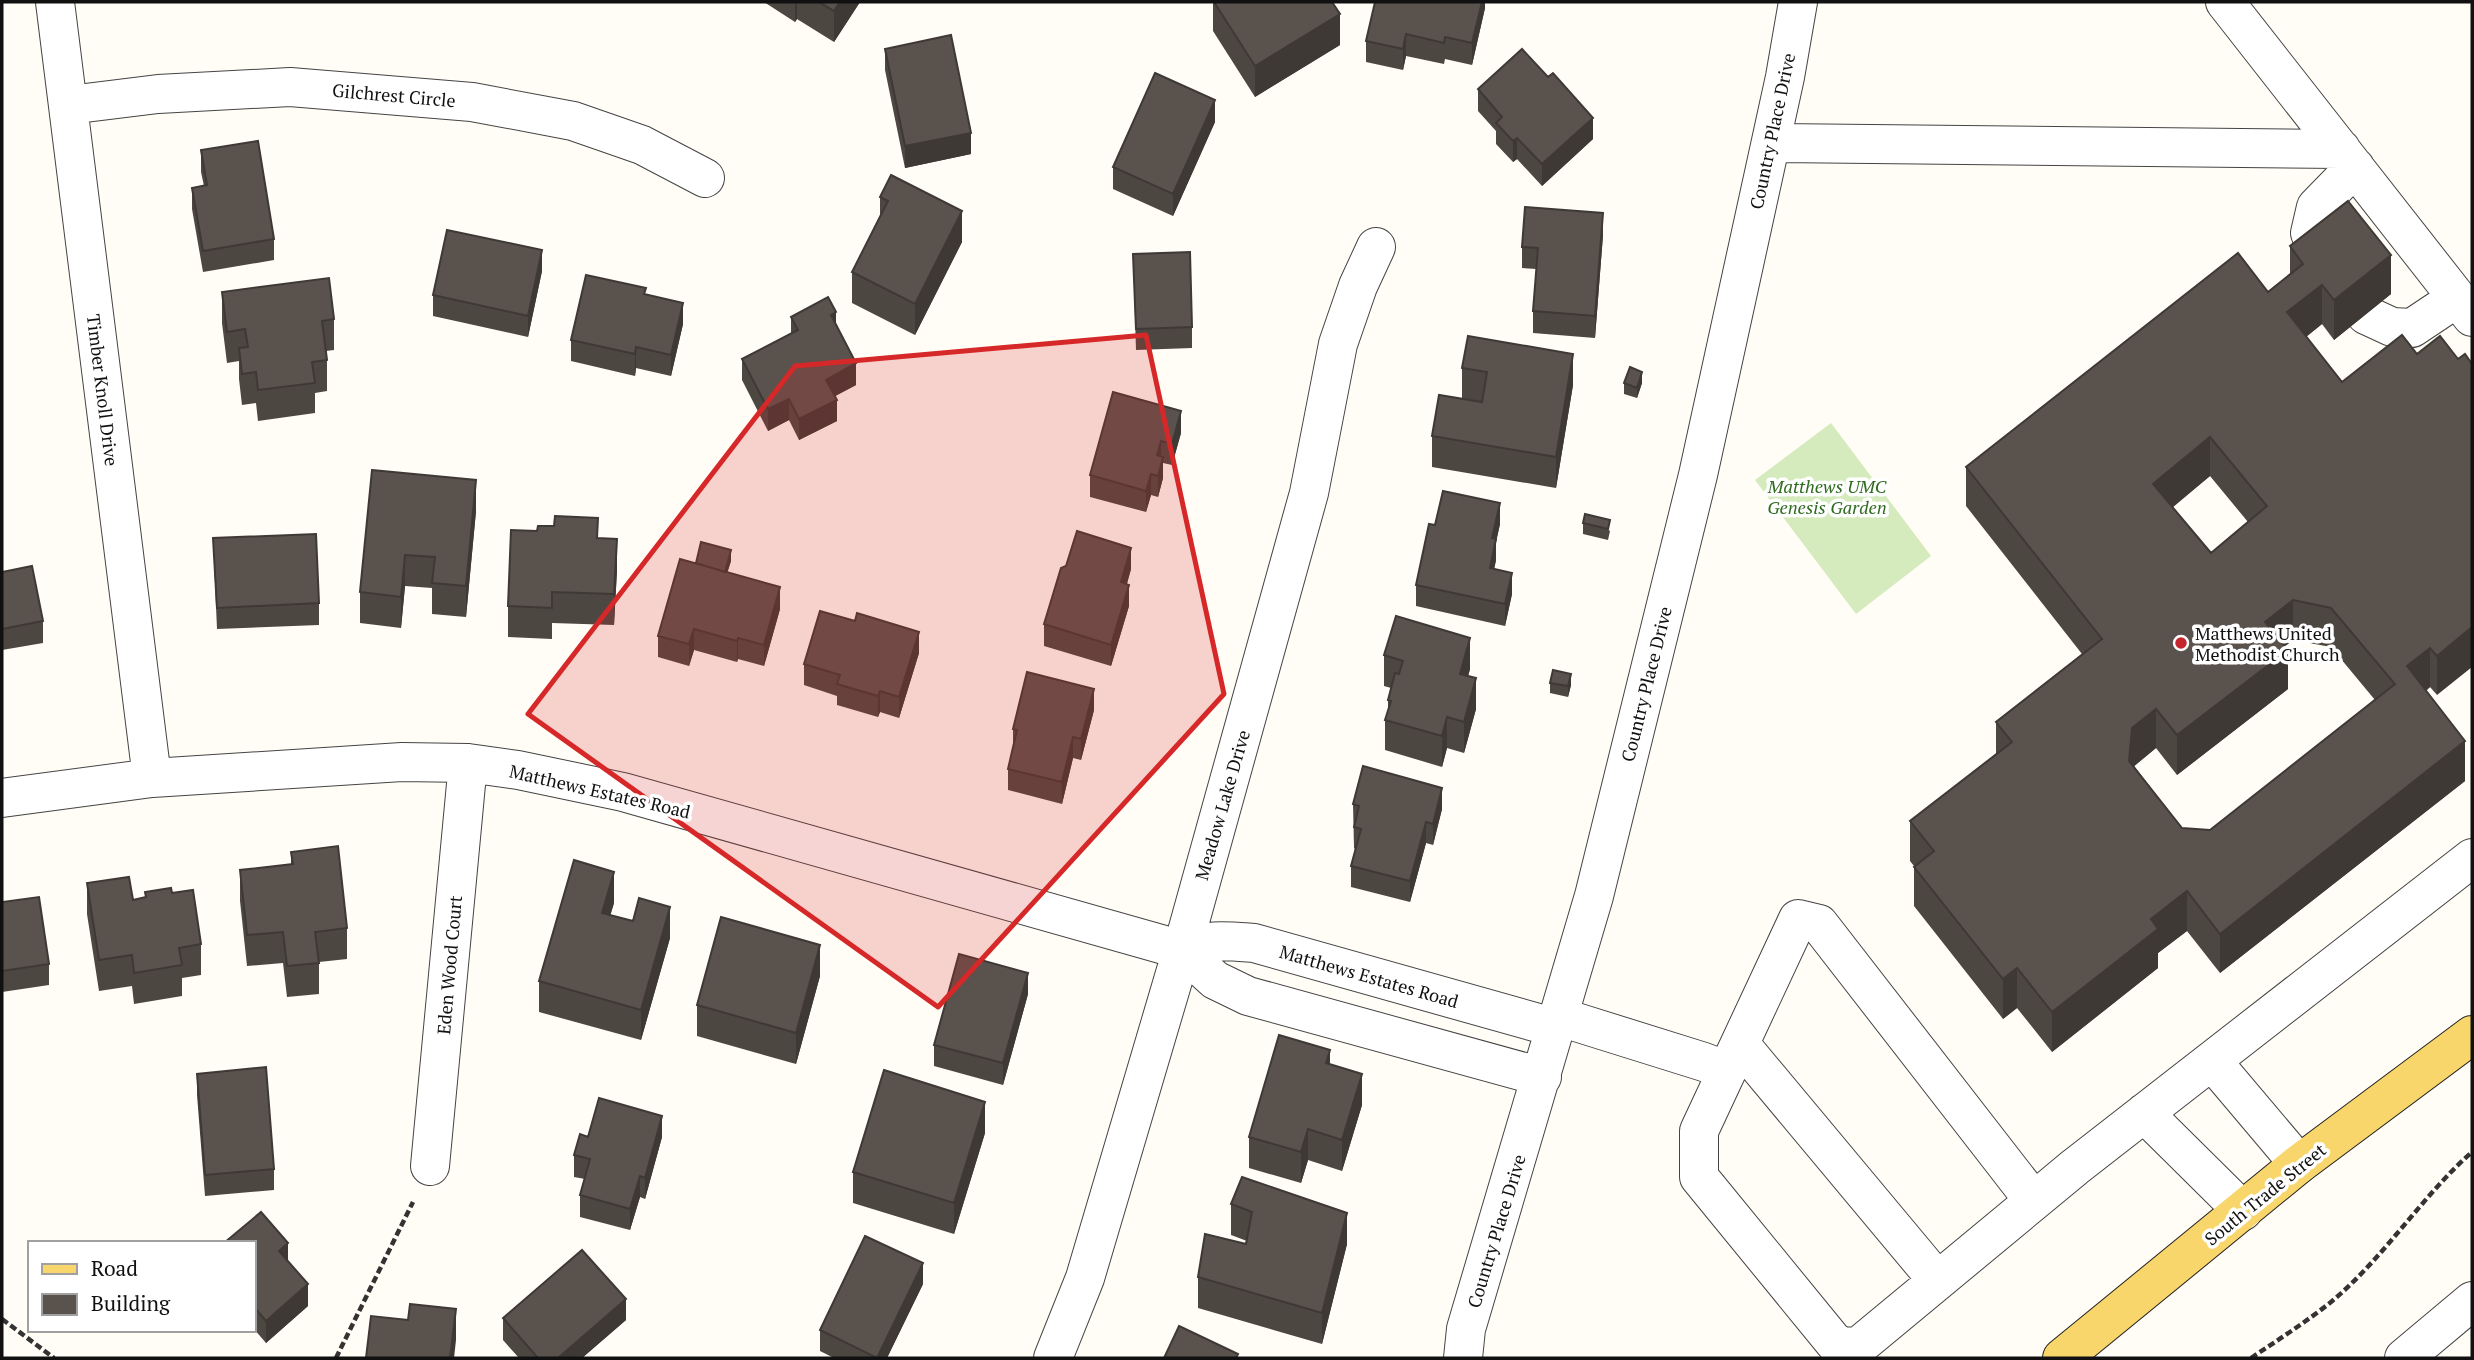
<svg xmlns="http://www.w3.org/2000/svg" width="2474" height="1360" font-family="'PT Serif',serif">
<style>
.garden{fill:#d5ebbd}
.lines{fill:none;stroke-linecap:round;stroke-linejoin:round}
.minor-casing{stroke:#444;stroke-width:40}
.major-casing{stroke:#222;stroke-width:40}
.path{stroke:#333;stroke-width:4.5;stroke-dasharray:7 3.5;stroke-linecap:butt}
.minor{stroke:#fff;stroke-width:38}
.major{stroke:#f9d66b;stroke-width:38}
.wall{fill:#4d4742;fill-rule:evenodd}
.shaded-wall{fill:#3f3936}
.building{fill:#5a524d;stroke:#3f3936;stroke-width:2;fill-rule:evenodd}
.marked{fill:#d62828;fill-opacity:0.2;stroke:#d62828;stroke-width:5;stroke-linejoin:round}
.poi-dot{fill:#c4262e;stroke:#fff;stroke-width:2.5}
.labels{text-anchor:middle;dominant-baseline:central;stroke-width:7;stroke-linejoin:round;paint-order:stroke}
.street-label{font-size:18px;fill:#111;stroke:#fff}
.park-label{font-size:18px;font-style:italic;fill:#2f6b1f;stroke:#fff}
.poi-label{font-size:18px;fill:#111;stroke:#fff;text-anchor:start}
</style>
<rect width="100%" height="100%" fill="#fffdf5"/>
<path class="garden" d="M 1831,423 L 1931,556 L 1856,614 L 1755,480 Z"/>
<g class="lines">
<defs>
<path id="minor" d="M 55,2 L 152,778
M 2225,2 L 2472,317
M 69,105 L 158,94 L 290,87 L 472,102 L 573,121 L 642,145 L 705,178
M 1771,143 L 2341,149
M 2321,262 L 2310,233 L 2316,207 L 2355,167
M 2366,315 L 2392,327 L 2412,328 L 2457,298
M 2,798 L 152,778 L 402,762 L 468,763 L 518,770 L 623,792 L 1182,950 L 1215,980 L 1248,996 L 1542,1077
M 1182,950 C 1205,938 1228,941 1254,943 L 1556,1028
M 1560,1017 L 1704,1062 L 1727,1071
M 1740,1044 L 1937,1280
M 2212,1061 L 2299,1164
M 2144,1113 L 2243,1211
M 430,1166 L 468,763
M 2034,1201 L 1819,924 L 1798,919 L 1699,1131 L 1699,1177 L 1838,1347 L 1859,1346 L 2075,1167 L 2472,858
M 1053,1358 L 1085,1278 L 1182,950 L 1309,493 L 1338,344 L 1358,286 L 1376,247
M 1463,1358 L 1466,1329 L 1594,896 L 1698,475 L 1785,77 L 1798,2
M 2404,1358 L 2472,1301"/>
<path id="major" d="M 2062,1358 L 2299,1164 L 2472,1035"/>
</defs>
<use href="#minor" class="minor-casing"/>
<use href="#major" class="major-casing"/>
<path class="path" d="M 2,1319 L 54,1358
M 336,1358 L 413,1202
M 2251,1358 C 2278,1340 2306,1322 2331,1302 C 2384,1258 2421,1197 2472,1152"/>
<use href="#minor" class="minor"/>
<use href="#major" class="major"/>
</g>
<path class="wall" d="M 764,2 L 860,2 L 834,42 L 797,19 L 795,22 Z
M 1213,2 L 1332,2 L 1340,45 L 1255,97 L 1213,31 Z
M 1485,2 L 1485,8 L 1472,65 L 1445,59 L 1444,64 L 1406,56 L 1403,70 L 1366,62 L 1366,41 Z
M 885,49 L 971,154 L 905,168 L 885,70 Z
M 1478,89 L 1593,139 L 1542,186 L 1517,159 L 1513,162 L 1496,144 L 1496,131 L 1478,111 Z
M 1215,122 L 1173,216 L 1113,189 L 1113,167 Z
M 201,150 L 274,239 L 274,260 L 203,272 L 192,209 L 192,188 L 204,186 L 201,172 Z
M 880,197 L 962,242 L 915,335 L 852,303 L 852,272 L 880,216 Z
M 1603,235 L 1595,338 L 1533,333 L 1533,311 L 1537,269 L 1522,268 L 1522,247 Z
M 2290,246 L 2391,294 L 2334,340 L 2322,324 L 2306,337 L 2342,382 L 2417,354 L 2440,336 L 2437,695 L 2430,687 L 2426,691 L 2465,781 L 2220,973 L 2187,931 L 2158,953 L 2158,968 L 2052,1052 L 2017,1008 L 2003,1019 L 1914,906 L 1914,866 L 1910,861 L 1910,821 L 1996,754 L 1996,722 L 2082,654 L 1966,506 L 1966,467 L 2268,292 L 2290,275 ZM 2210,476 L 2248,522 L 2211,553 L 2172,507 ZM 2293,640 L 2331,647 L 2375,700 L 2210,830 L 2182,828 L 2134,766 L 2156,748 L 2177,775 L 2288,689 L 2285,646 Z
M 1133,254 L 1192,327 L 1192,348 L 1136,350 Z
M 542,271 L 528,337 L 433,316 L 433,295 Z
M 222,292 L 334,319 L 334,350 L 326,351 L 327,360 L 327,391 L 315,393 L 315,413 L 258,421 L 256,403 L 242,405 L 239,379 L 239,361 L 227,363 L 222,323 Z
M 646,295 L 683,324 L 671,376 L 636,368 L 635,376 L 571,361 L 571,340 Z
M 791,317 L 836,325 L 856,385 L 835,396 L 837,421 L 799,440 L 789,420 L 768,431 L 742,380 L 742,359 L 791,333 Z
M 1462,368 L 1573,385 L 1556,488 L 1432,467 L 1432,436 L 1462,398 Z
M 1624,383 L 1642,383 L 1637,398 L 1624,394 Z
M 1181,433 L 1172,465 L 1163,463 L 1163,478 L 1158,497 L 1151,495 L 1146,512 L 1090,497 L 1090,475 Z
M 372,470 L 476,511 L 466,617 L 432,614 L 432,588 L 405,586 L 401,628 L 360,623 L 360,592 Z
M 1585,514 L 1610,531 L 1608,540 L 1583,534 L 1583,523 Z
M 1500,524 L 1496,542 L 1496,560 L 1494,569 L 1512,594 L 1505,626 L 1416,606 L 1416,585 L 1435,525 Z
M 213,538 L 319,603 L 319,625 L 217,629 Z
M 598,538 L 617,570 L 614,625 L 552,623 L 552,639 L 508,637 L 508,606 Z
M 731,561 L 727,572 L 780,609 L 764,666 L 738,659 L 737,662 L 694,650 L 689,666 L 658,657 L 658,636 L 696,563 Z
M 1131,569 L 1127,584 L 1129,606 L 1111,666 L 1044,646 L 1044,624 Z
M 2,572 L 43,621 L 43,643 L 2,650 Z
M 919,653 L 899,718 L 880,712 L 878,717 L 837,705 L 837,696 L 804,685 L 804,664 Z
M 1384,655 L 1470,669 L 1468,676 L 1476,709 L 1464,753 L 1447,748 L 1442,767 L 1385,750 L 1385,720 L 1388,713 L 1388,700 L 1391,688 L 1384,686 Z
M 1550,683 L 1571,685 L 1568,697 L 1550,693 Z
M 1094,710 L 1081,760 L 1073,758 L 1062,804 L 1008,790 L 1008,769 L 1013,749 L 1013,729 Z
M 1353,804 L 1442,809 L 1433,845 L 1426,843 L 1410,902 L 1351,887 L 1351,866 L 1355,849 L 1354,848 Z
M 291,852 L 347,928 L 347,959 L 319,962 L 319,994 L 287,997 L 283,963 L 247,966 L 240,901 L 240,870 L 291,864 Z
M 87,883 L 133,900 L 145,897 L 145,892 L 172,893 L 201,944 L 201,975 L 182,978 L 182,996 L 134,1004 L 132,986 L 99,991 L 87,914 Z
M 2,902 L 49,964 L 49,985 L 2,992 Z
M 614,903 L 610,915 L 633,921 L 670,938 L 641,1040 L 539,1012 L 539,981 Z
M 820,976 L 796,1064 L 697,1036 L 697,1005 Z
M 1028,994 L 1003,1085 L 934,1066 L 934,1045 Z
M 1330,1064 L 1362,1105 L 1342,1171 L 1308,1160 L 1301,1183 L 1249,1168 L 1249,1137 Z
M 197,1074 L 274,1169 L 274,1190 L 205,1196 L 197,1095 Z
M 985,1133 L 954,1234 L 853,1203 L 853,1172 Z
M 588,1137 L 662,1137 L 645,1199 L 640,1197 L 630,1230 L 580,1217 L 580,1195 L 585,1179 L 574,1177 L 574,1155 Z
M 1231,1204 L 1347,1244 L 1322,1344 L 1198,1308 L 1198,1277 L 1246,1244 L 1247,1241 L 1231,1235 Z
M 254,1243 L 288,1261 L 308,1306 L 266,1343 L 254,1329 Z
M 923,1284 L 887,1358 L 834,1358 L 820,1351 L 820,1330 Z
M 503,1318 L 626,1320 L 582,1358 L 519,1358 L 503,1340 Z"/>
<path class="shaded-wall" d="M 795,2 L 797,2 L 797,19 L 795,22 Z
M 840,2 L 860,2 L 834,42 L 834,11 Z
M 1482,2 L 1485,2 L 1485,8 L 1472,65 L 1472,43 Z
M 1340,14 L 1340,45 L 1255,97 L 1255,66 Z
M 1406,34 L 1406,56 L 1403,70 L 1403,49 Z
M 1215,100 L 1215,122 L 1173,216 L 1173,194 Z
M 1593,118 L 1593,139 L 1542,186 L 1542,164 Z
M 971,133 L 971,154 L 905,168 L 905,146 Z
M 1517,138 L 1517,159 L 1513,162 L 1513,141 Z
M 962,211 L 962,242 L 915,335 L 915,304 Z
M 1603,213 L 1603,235 L 1595,338 L 1595,316 Z
M 542,250 L 542,271 L 528,337 L 528,316 Z
M 2391,255 L 2391,294 L 2334,340 L 2334,300 Z
M 2322,285 L 2322,324 L 2287,352 L 2287,312 Z
M 683,303 L 683,324 L 671,376 L 671,355 Z
M 836,312 L 836,333 L 831,315 Z
M 636,347 L 636,368 L 635,376 L 635,354 Z
M 1573,354 L 1573,385 L 1556,488 L 1556,457 Z
M 856,363 L 856,385 L 826,401 L 826,380 Z
M 1642,372 L 1642,383 L 1637,398 L 1637,388 Z
M 789,399 L 789,420 L 768,431 L 768,409 Z
M 837,400 L 837,421 L 799,440 L 799,419 Z
M 1181,411 L 1181,433 L 1172,465 L 1172,444 Z
M 2210,437 L 2210,476 L 2153,524 L 2153,484 Z
M 1161,441 L 1161,463 L 1157,476 L 1157,455 Z
M 1163,457 L 1163,478 L 1158,497 L 1158,476 Z
M 1151,474 L 1151,495 L 1146,512 L 1146,491 Z
M 476,480 L 476,511 L 466,617 L 466,586 Z
M 1500,503 L 1500,524 L 1496,542 L 1496,560 L 1490,590 L 1490,568 L 1492,538 Z
M 617,539 L 617,570 L 614,625 L 614,594 Z
M 1131,548 L 1131,569 L 1121,603 L 1121,582 Z
M 731,550 L 731,561 L 724,584 L 724,573 Z
M 405,555 L 405,586 L 401,628 L 401,597 Z
M 1512,573 L 1512,594 L 1505,626 L 1505,604 Z
M 1129,585 L 1129,606 L 1111,666 L 1111,645 Z
M 780,587 L 780,609 L 764,666 L 764,645 Z
M 2293,600 L 2293,640 L 2265,662 L 2265,622 Z
M 2472,627 L 2472,667 L 2437,695 L 2437,656 Z
M 694,629 L 694,650 L 689,666 L 689,644 Z
M 919,632 L 919,653 L 899,718 L 899,697 Z
M 738,638 L 738,659 L 737,662 L 737,641 Z
M 1470,638 L 1470,669 L 1460,705 L 1460,674 Z
M 2430,648 L 2430,687 L 2407,706 L 2407,666 Z
M 2288,650 L 2288,689 L 2177,775 L 2177,735 Z
M 1571,674 L 1571,685 L 1568,697 L 1568,686 Z
M 1476,678 L 1476,709 L 1464,753 L 1464,722 Z
M 1094,689 L 1094,710 L 1081,760 L 1081,739 Z
M 880,691 L 880,712 L 878,717 L 878,696 Z
M 2156,709 L 2156,748 L 2132,768 L 2129,761 L 2132,728 Z
M 1447,717 L 1447,748 L 1442,767 L 1442,736 Z
M 1073,737 L 1073,758 L 1062,804 L 1062,782 Z
M 2465,741 L 2465,781 L 2220,973 L 2220,934 Z
M 1442,788 L 1442,809 L 1433,845 L 1433,824 Z
M 1426,822 L 1426,843 L 1410,902 L 1410,881 Z
M 614,872 L 614,903 L 602,944 L 602,913 Z
M 2187,891 L 2187,931 L 2158,953 L 2158,968 L 2052,1052 L 2052,1012 L 2151,919 Z
M 670,907 L 670,938 L 641,1040 L 641,1010 Z
M 820,945 L 820,976 L 796,1064 L 796,1033 Z
M 2017,968 L 2017,1008 L 2003,1019 L 2003,979 Z
M 1028,973 L 1028,994 L 1003,1085 L 1003,1063 Z
M 1330,1050 L 1330,1081 L 1326,1063 Z
M 1362,1074 L 1362,1105 L 1342,1171 L 1342,1140 Z
M 985,1102 L 985,1133 L 954,1234 L 954,1203 Z
M 662,1116 L 662,1137 L 645,1199 L 645,1178 Z
M 1308,1129 L 1308,1160 L 1301,1183 L 1301,1152 Z
M 640,1176 L 640,1197 L 630,1230 L 630,1209 Z
M 1347,1213 L 1347,1244 L 1322,1344 L 1322,1313 Z
M 288,1243 L 288,1264 L 279,1251 Z
M 923,1263 L 923,1284 L 887,1358 L 877,1358 Z
M 308,1284 L 308,1306 L 266,1343 L 266,1321 Z
M 626,1299 L 626,1320 L 582,1358 L 558,1358 Z
M 456,1309 L 456,1340 L 454,1358 L 450,1358 Z"/>
<path class="building" d="M 819,2 L 840,2 L 834,11 Z
M 1214,2 L 1332,2 L 1340,14 L 1255,66 Z
M 1375,2 L 1482,2 L 1472,43 L 1445,37 L 1444,43 L 1406,34 L 1403,49 L 1366,41 Z
M 951,35 L 971,133 L 905,146 L 885,49 Z
M 1522,49 L 1548,77 L 1553,73 L 1593,118 L 1542,164 L 1517,138 L 1513,141 L 1496,123 L 1502,117 L 1478,89 Z
M 1155,73 L 1215,100 L 1173,194 L 1113,167 Z
M 258,141 L 274,239 L 203,251 L 192,188 L 207,185 L 201,150 Z
M 891,175 L 962,211 L 915,304 L 852,272 L 888,201 L 880,197 Z
M 2348,201 L 2391,255 L 2334,300 L 2322,285 L 2287,312 L 2342,382 L 2402,335 L 2417,354 L 2440,336 L 2458,359 L 2465,354 L 2472,364 L 2472,627 L 2437,656 L 2430,648 L 2407,666 L 2465,741 L 2220,934 L 2187,891 L 2151,919 L 2158,929 L 2052,1012 L 2017,968 L 2003,979 L 1914,867 L 1934,851 L 1910,821 L 2012,742 L 1996,722 L 2102,639 L 1966,467 L 2238,253 L 2268,292 L 2303,264 L 2290,246 ZM 2210,437 L 2267,506 L 2211,553 L 2153,484 ZM 2293,600 L 2331,608 L 2395,684 L 2210,830 L 2182,828 L 2129,761 L 2132,728 L 2156,709 L 2177,735 L 2288,650 L 2265,622 Z
M 1525,207 L 1603,213 L 1595,316 L 1533,311 L 1538,248 L 1522,247 Z
M 447,230 L 542,250 L 528,316 L 433,295 Z
M 1190,252 L 1192,327 L 1136,329 L 1133,254 Z
M 586,275 L 646,288 L 644,294 L 683,303 L 671,355 L 636,347 L 635,354 L 571,340 Z
M 329,278 L 334,319 L 322,321 L 327,360 L 312,362 L 315,383 L 258,390 L 256,372 L 242,374 L 239,348 L 248,347 L 245,329 L 227,332 L 222,292 Z
M 828,297 L 836,312 L 831,315 L 856,363 L 826,380 L 837,400 L 799,419 L 789,399 L 768,409 L 742,359 L 798,330 L 791,317 Z
M 1468,336 L 1573,354 L 1556,457 L 1432,436 L 1439,395 L 1482,402 L 1487,372 L 1462,368 Z
M 1630,367 L 1642,372 L 1637,388 L 1624,383 Z
M 1113,392 L 1181,411 L 1172,444 L 1161,441 L 1157,455 L 1163,457 L 1158,476 L 1151,474 L 1146,491 L 1090,475 Z
M 372,470 L 476,480 L 466,586 L 432,583 L 435,557 L 405,555 L 401,597 L 360,592 Z
M 1443,491 L 1500,503 L 1492,538 L 1496,539 L 1490,568 L 1512,573 L 1505,604 L 1416,585 L 1429,524 L 1435,525 Z
M 1585,514 L 1610,520 L 1608,529 L 1583,523 Z
M 555,516 L 598,518 L 597,538 L 617,539 L 614,594 L 552,592 L 552,608 L 508,606 L 511,530 L 537,531 L 538,526 L 554,526 Z
M 1077,531 L 1131,548 L 1121,582 L 1129,585 L 1111,645 L 1044,624 L 1061,568 L 1066,566 Z
M 316,534 L 319,603 L 217,608 L 213,538 Z
M 701,542 L 731,550 L 725,572 L 696,563 Z
M 680,559 L 780,587 L 764,645 L 738,638 L 737,641 L 694,629 L 689,644 L 658,636 Z
M 32,566 L 43,621 L 2,629 L 2,572 Z
M 820,611 L 855,621 L 857,613 L 919,632 L 899,697 L 880,691 L 878,696 L 837,684 L 840,675 L 804,664 Z
M 1396,616 L 1470,638 L 1460,674 L 1476,678 L 1464,722 L 1447,717 L 1442,736 L 1385,720 L 1391,701 L 1388,700 L 1395,673 L 1399,674 L 1403,661 L 1384,655 Z
M 1553,670 L 1571,674 L 1568,686 L 1550,683 Z
M 1027,672 L 1094,689 L 1081,739 L 1073,737 L 1062,782 L 1008,769 L 1017,730 L 1013,729 Z
M 1363,766 L 1442,788 L 1433,824 L 1426,822 L 1410,881 L 1351,866 L 1361,829 L 1354,827 L 1359,806 L 1353,804 Z
M 338,846 L 347,928 L 315,932 L 319,963 L 287,966 L 283,932 L 247,935 L 240,870 L 293,864 L 291,852 Z
M 574,860 L 614,872 L 602,913 L 633,921 L 639,898 L 670,907 L 641,1010 L 539,981 Z
M 129,877 L 133,900 L 146,897 L 145,892 L 171,888 L 172,893 L 193,890 L 201,944 L 179,948 L 182,965 L 134,973 L 132,955 L 99,960 L 87,883 Z
M 39,897 L 49,964 L 2,971 L 2,902 Z
M 721,917 L 820,945 L 796,1033 L 697,1005 Z
M 959,954 L 1028,973 L 1003,1063 L 934,1045 Z
M 1279,1035 L 1330,1050 L 1326,1063 L 1362,1074 L 1342,1140 L 1308,1129 L 1301,1152 L 1249,1137 Z
M 266,1067 L 274,1169 L 205,1175 L 197,1074 Z
M 884,1070 L 985,1102 L 954,1203 L 853,1172 Z
M 599,1098 L 662,1116 L 645,1178 L 640,1176 L 630,1209 L 580,1195 L 590,1159 L 574,1155 L 580,1134 L 588,1137 Z
M 1242,1177 L 1347,1213 L 1322,1313 L 1198,1277 L 1205,1234 L 1246,1244 L 1252,1212 L 1231,1204 Z
M 261,1212 L 288,1243 L 279,1251 L 308,1284 L 266,1321 L 254,1307 L 254,1243 L 224,1243 Z
M 865,1236 L 923,1263 L 877,1358 L 820,1330 Z
M 582,1250 L 626,1299 L 558,1358 L 538,1358 L 503,1318 Z
M 410,1304 L 456,1309 L 450,1358 L 366,1358 L 371,1316 L 408,1320 Z
M 1179,1326 L 1238,1354 L 1236,1358 L 1164,1358 Z"/>
<path class="marked" d="M 1146,335 L 1224,694 L 938,1007 L 528,714 L 795,366 Z"/>
<circle class="poi-dot" cx="2181" cy="643" r="7"/>
<g class="labels">
<g class="street-label">
<text transform="translate(394 95) rotate(5)">Gilchrest Circle</text>
<text transform="translate(1772 131) rotate(-78)">Country Place Drive</text>
<text transform="translate(103 390) rotate(83)">Timber Knoll Drive</text>
<text transform="translate(1646 684) rotate(-76)">Country Place Drive</text>
<text transform="translate(600 791) rotate(13)">Matthews Estates Road</text>
<text transform="translate(1222 805) rotate(-74)">Meadow Lake Drive</text>
<text transform="translate(449 965) rotate(-85)">Eden Wood Court</text>
<text transform="translate(1369 976) rotate(16)">Matthews Estates Road</text>
<text transform="translate(2265 1194) rotate(-39)">South Trade Street</text>
<text transform="translate(1496 1231) rotate(-73)">Country Place Drive</text>
</g>
<g class="park-label">
<text x="1827" y="486">Matthews UMC<tspan x="1827" dy="21">Genesis Garden</tspan></text>
</g>
<g class="poi-label">
<text x="2195" y="633">Matthews United<tspan x="2195" dy="21">Methodist Church</tspan></text>
</g>
</g>
<rect width="2474" height="1360" fill="none" stroke="#111111" stroke-width="7"/>
<rect x="28" y="1241" width="228" height="91" fill="#ffffff" stroke="#a0a0a0" stroke-width="2"/>
<rect x="42" y="1264" width="35" height="10" fill="#f9d66b" stroke="#a0a0a0" stroke-width="2"/>
<text x="91" y="1276" font-size="21" fill="#111111">Road</text>
<rect x="42" y="1294" width="35" height="21" fill="#5a524d" stroke="#a0a0a0" stroke-width="2"/>
<text x="91" y="1311" font-size="21" fill="#111111">Building</text>
</svg>
